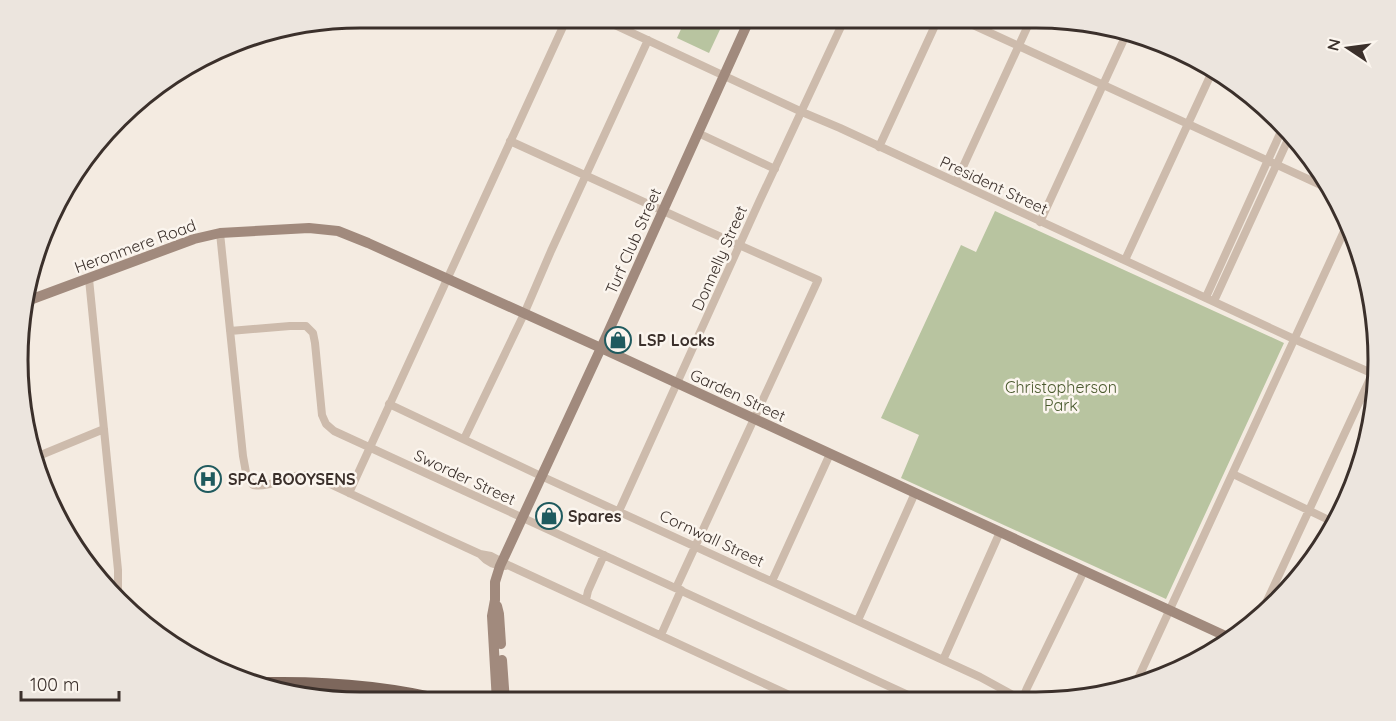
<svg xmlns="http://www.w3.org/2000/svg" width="1396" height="721" font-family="Quicksand,sans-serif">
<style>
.green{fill:#b8c4a0}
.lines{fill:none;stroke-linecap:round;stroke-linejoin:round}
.street{stroke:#cdbbac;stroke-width:8}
.secondary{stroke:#a18a7d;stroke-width:10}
.primary{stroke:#7d675c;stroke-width:12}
.labels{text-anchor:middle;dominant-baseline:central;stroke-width:5;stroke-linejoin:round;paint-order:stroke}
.street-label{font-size:16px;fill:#3b302b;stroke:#fbf5ee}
.poi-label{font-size:16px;font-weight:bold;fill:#3b302b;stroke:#fbf5ee;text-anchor:start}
.park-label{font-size:16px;fill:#4a5a2e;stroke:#fbf5ee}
.rim{fill:none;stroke:#3b302b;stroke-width:3}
</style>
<rect width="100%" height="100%" fill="#f4ebe1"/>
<path class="green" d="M 650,18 L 679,18 L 674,29 Z
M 686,18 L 717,18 L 724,21 L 709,53 L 677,38 Z
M 995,211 L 1284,343 L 1166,599 L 901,478 L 919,435 L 881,418 L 961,245 L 976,252 Z"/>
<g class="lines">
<path class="street" d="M 600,18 L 802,112 L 840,128 L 1294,339 L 1376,375
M 960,19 L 1323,186
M 698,133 L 775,169
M 510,141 L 703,229 L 818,280 L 676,588
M 879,147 L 938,19
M 956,182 L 1031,19
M 1040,222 L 1125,37
M 220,233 L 243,456 L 247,478 L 253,485 C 274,489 291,469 315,477 L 443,537 L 480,554 L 491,556 L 510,566 L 802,701
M 1125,260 L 1212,72
M 89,279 L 118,570 L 118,593 L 117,600
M 1206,297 L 1283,127
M 1214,301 L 1291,133
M 230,331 L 290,326 L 306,326 L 313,333 L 315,343 L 322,415 L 326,424 L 334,431 L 921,701
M 389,404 L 541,476 L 980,677 L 1022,700
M 464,439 L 524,314 L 551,251 L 648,40
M 36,457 L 104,429
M 1233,474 L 1335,523
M 349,493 L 567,18
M 619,511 L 759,202 L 845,18
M 480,554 C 487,562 495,566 505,566
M 772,581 L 830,454
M 586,600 L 588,591 L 604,555
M 1259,618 L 1375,368
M 858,620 L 915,493
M 661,635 L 681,590
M 943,660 L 1000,532
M 1135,685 L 1346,227
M 1022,700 L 1027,688 L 1084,571"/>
<path class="secondary" d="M 27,301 L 194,239 L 220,233 L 309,228 L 338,231 L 368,243 L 601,348 L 1232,639
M 497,606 L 499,614 L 501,644
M 502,660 L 505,702
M 497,702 L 492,616 L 495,600 L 495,582 L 500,566 L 601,348 L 750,18"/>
<path class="primary" d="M 268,683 C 329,682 390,687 449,702
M 313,696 L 380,702"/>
</g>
<defs>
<symbol id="shop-ring" viewBox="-11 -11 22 22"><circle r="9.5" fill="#fbf5ee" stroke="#1f5a5e" stroke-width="1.5"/><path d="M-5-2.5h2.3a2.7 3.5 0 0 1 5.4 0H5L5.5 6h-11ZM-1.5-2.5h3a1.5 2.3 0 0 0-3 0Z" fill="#1f5a5e"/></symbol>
<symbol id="hospital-ring" viewBox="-11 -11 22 22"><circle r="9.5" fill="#fbf5ee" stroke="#1f5a5e" stroke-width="1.5"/><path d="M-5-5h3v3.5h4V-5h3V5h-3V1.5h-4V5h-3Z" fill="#1f5a5e"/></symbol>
</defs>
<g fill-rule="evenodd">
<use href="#shop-ring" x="603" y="325" width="30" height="30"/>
<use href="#hospital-ring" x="193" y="464" width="30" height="30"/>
<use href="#shop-ring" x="534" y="501" width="30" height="30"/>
</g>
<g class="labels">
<g class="street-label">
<text transform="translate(994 185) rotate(25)">President Street</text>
<text transform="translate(633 241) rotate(-66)">Turf Club Street</text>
<text transform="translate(135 246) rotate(-20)">Heronmere Road</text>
<text transform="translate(719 258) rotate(-66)">Donnelly Street</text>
<text transform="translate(738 395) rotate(25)">Garden Street</text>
<text transform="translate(465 477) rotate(25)">Sworder Street</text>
<text transform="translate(712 538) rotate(25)">Cornwall Street</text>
</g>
<g class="poi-label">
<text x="638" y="340">LSP Locks</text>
<text x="228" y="479">SPCA BOOYSENS</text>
<text x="568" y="516">Spares</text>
</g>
<g class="park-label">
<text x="1061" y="387">Christopherson<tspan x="1061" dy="18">Park</tspan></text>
</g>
</g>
<path d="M0 0H1396V721H0ZM360 28H1036A332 332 0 0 1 1368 360V360A332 332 0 0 1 1036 692H360A332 332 0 0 1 28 360V360A332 332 0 0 1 360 28Z" fill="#ece5de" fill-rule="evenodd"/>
<path class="rim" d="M360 28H1036A332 332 0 0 1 1368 360V360A332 332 0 0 1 1036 692H360A332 332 0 0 1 28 360V360A332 332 0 0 1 360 28Z"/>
<g transform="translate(1348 48) rotate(283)" stroke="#fbf5ee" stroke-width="4.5" paint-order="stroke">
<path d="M0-4.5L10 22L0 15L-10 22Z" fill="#3b302b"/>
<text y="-9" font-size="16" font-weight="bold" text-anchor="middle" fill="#3b302b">N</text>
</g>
<path d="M21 691v9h98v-9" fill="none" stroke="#3b302b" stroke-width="3"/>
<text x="30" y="691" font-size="18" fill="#3b302b" stroke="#fbf5ee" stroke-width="4.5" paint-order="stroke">100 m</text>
</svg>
